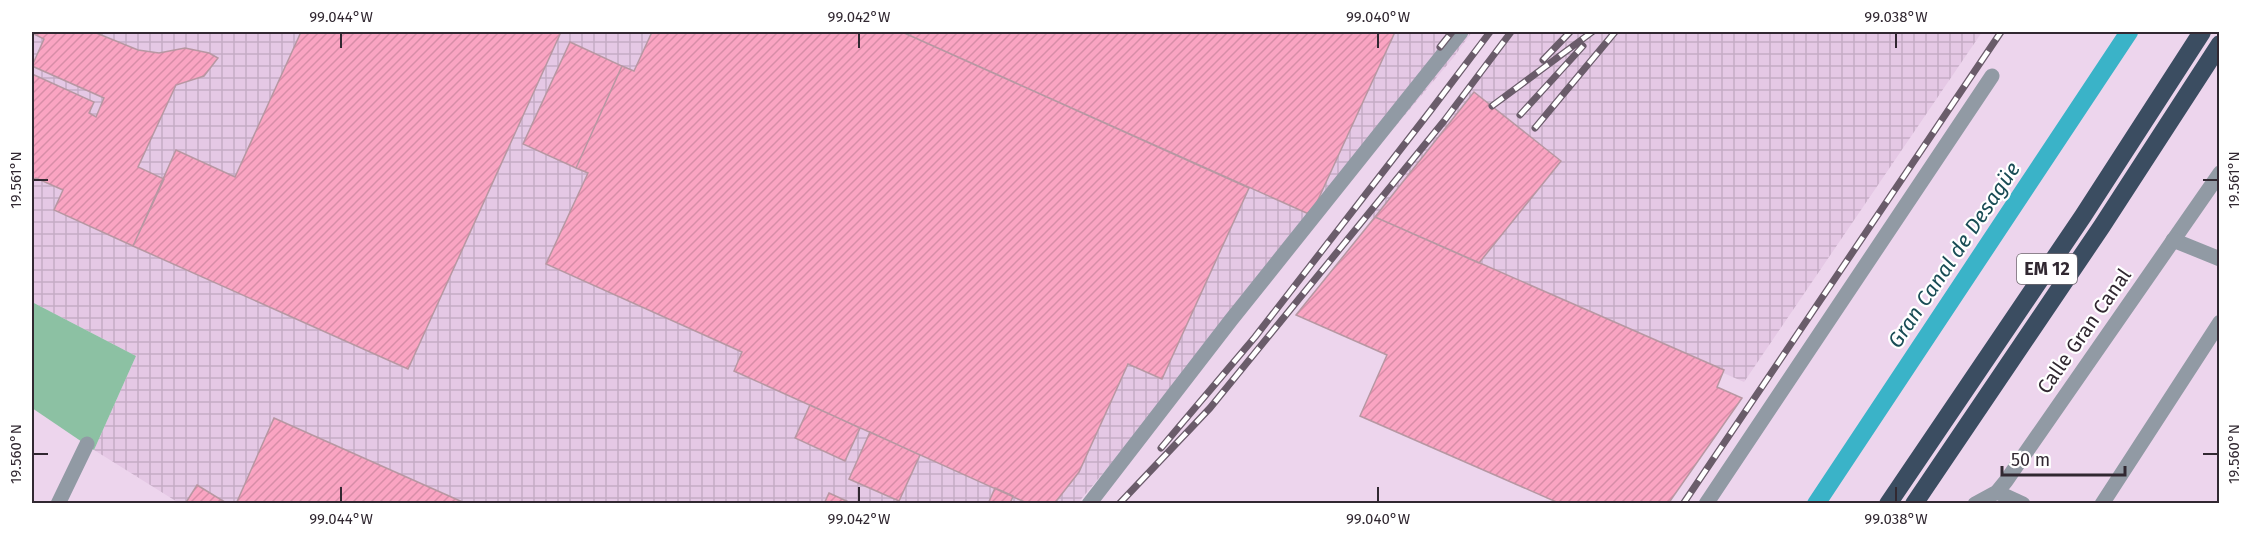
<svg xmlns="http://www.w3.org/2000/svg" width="2251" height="535" font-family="'Fira Sans',sans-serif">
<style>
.industrial{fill:url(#industrial-grid)}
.grass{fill:#8cc1a3}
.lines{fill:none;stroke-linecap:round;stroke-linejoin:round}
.canal{stroke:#3ab3c8;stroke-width:18}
.building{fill:url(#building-hatch);stroke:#b797a2;stroke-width:1.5}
.minor{stroke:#919aa4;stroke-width:15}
.tertiary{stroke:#919aa4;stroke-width:15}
.motorway{stroke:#3b4d61;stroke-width:18}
.rail-casing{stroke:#6a5c6a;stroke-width:7}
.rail{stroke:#fff;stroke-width:4.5;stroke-dasharray:14;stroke-linecap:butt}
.ticks{fill:none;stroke:#312831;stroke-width:2}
.labels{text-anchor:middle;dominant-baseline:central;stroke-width:4.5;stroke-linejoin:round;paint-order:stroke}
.shield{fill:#fff;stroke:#6f686f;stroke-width:1.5}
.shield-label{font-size:18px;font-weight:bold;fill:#312831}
.street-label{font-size:20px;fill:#312831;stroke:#fff}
.water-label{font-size:21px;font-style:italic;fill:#194c55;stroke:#fff}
.neatline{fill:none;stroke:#312831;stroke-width:2}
.ticks-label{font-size:15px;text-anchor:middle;fill:#312831}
</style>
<defs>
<pattern id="industrial-grid" width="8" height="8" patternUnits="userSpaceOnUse" patternTransform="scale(1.5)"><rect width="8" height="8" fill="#e5c8e5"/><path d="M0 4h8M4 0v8" fill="none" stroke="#c5acc5"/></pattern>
<pattern id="building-hatch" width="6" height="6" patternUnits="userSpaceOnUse" patternTransform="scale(1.5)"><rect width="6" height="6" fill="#faa4c2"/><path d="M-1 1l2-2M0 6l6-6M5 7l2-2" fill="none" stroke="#d78da7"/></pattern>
</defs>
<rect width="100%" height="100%" fill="#edd5ed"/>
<path class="industrial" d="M 32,32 L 1472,32 L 1453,58 L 1077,504 L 179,503 L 94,450 L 136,356 L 32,302 Z
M 1508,32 L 1982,32 L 1744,382 L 1368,218 Z"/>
<path class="grass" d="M 32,302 L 136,356 L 94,450 L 32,408 Z"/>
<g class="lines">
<path class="canal" d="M 1816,504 L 2129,32"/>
</g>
<path class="building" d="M 32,32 L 94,32 L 138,50 L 159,53 L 185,48 L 209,53 L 218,58 L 204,76 L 176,85 L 138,167 L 164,179 L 133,246 L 54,210 L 63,190 L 36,178 L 32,180 L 32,74 L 94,102 L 89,113 L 96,117 L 104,98 L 32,66 L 44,39 L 32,33 Z
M 301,32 L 561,32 L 408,369 L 133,246 L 176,150 L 235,177 Z
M 652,32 L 902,32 L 1249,188 L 1162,379 L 1128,364 L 1079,472 L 1054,504 L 1029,504 L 734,371 L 742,352 L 546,264 L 588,173 L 576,168 L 622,66 L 634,71 Z
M 902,32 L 1395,32 L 1311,215 Z
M 570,42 L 622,66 L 576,168 L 523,144 Z
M 1474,92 L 1561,161 L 1479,263 L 1375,217 Z
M 1375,217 L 1724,370 L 1717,387 L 1742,398 L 1668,504 L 1561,504 L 1360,416 L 1387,355 L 1296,315 Z
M 810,405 L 860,428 L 845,461 L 795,438 Z
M 274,418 L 467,504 L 236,504 Z
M 870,432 L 920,455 L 899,501 L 849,479 Z
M 197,485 L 228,504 L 185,504 Z
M 995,488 L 1013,496 L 1010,504 L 988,504 Z
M 829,493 L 853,504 L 824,504 Z"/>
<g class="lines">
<path class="minor" d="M 1997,492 L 2023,504
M 58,504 L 87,444
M 1089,504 L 1231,320 L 1461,32
M 1706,504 L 1992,76
M 1975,504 L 1997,492 L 2006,481 L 2220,173
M 2102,504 L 2220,322"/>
<path class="tertiary" d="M 2173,240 L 2220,259"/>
<path class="motorway" d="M 1888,504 L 2083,216 L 2202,32
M 1914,504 L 2102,226 L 2220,44"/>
<defs>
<path id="rail" d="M 1440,47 L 1452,32
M 1543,60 L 1570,32
M 1492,106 L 1592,32
M 1520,115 L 1583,46
M 1535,128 L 1615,32
M 1161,448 L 1255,337 L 1431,110 L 1490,32
M 1119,504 L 1210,408 L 1444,121 L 1511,32
M 1683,504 L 2001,32"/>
</defs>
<use href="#rail" class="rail-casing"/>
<use href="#rail" class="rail"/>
</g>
<path class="ticks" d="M 341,33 L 341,48M 859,33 L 859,48M 1378,33 L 1378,48M 1896,33 L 1896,48M 33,180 L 48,180M 2203,180 L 2218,180M 33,454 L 48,454M 2203,454 L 2218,454M 341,487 L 341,502M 859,487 L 859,502M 1378,487 L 1378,502M 1896,487 L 1896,502"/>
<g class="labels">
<rect class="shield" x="2017" y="254" width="60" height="30" rx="4.5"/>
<g class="shield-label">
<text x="2047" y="269">EM 12</text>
</g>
<g class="street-label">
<text transform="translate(2084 331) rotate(-55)">Calle Gran Canal</text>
</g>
<g class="water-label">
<text transform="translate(1954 255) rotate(-56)">Gran Canal de Desagüe</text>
</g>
</g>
<rect width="2251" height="535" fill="none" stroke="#ffffff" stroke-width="66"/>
<path d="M2002 466v9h123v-9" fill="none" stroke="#312831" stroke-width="3"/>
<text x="2011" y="466" font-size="18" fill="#312831" stroke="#ffffff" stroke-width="4.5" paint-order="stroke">50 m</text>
<rect x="33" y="33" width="2185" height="469" class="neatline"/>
<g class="ticks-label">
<text x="341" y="22">99.044°W</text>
<text x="859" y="22">99.042°W</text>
<text x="1378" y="22">99.040°W</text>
<text x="1896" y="22">99.038°W</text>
<text transform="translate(16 180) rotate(-90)" y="5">19.561°N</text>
<text transform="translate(2234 180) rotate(-90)" y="5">19.561°N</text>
<text transform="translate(16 454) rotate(-90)" y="5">19.560°N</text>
<text transform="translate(2234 454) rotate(-90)" y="5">19.560°N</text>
<text x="341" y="524">99.044°W</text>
<text x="859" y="524">99.042°W</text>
<text x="1378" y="524">99.040°W</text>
<text x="1896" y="524">99.038°W</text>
</g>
</svg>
